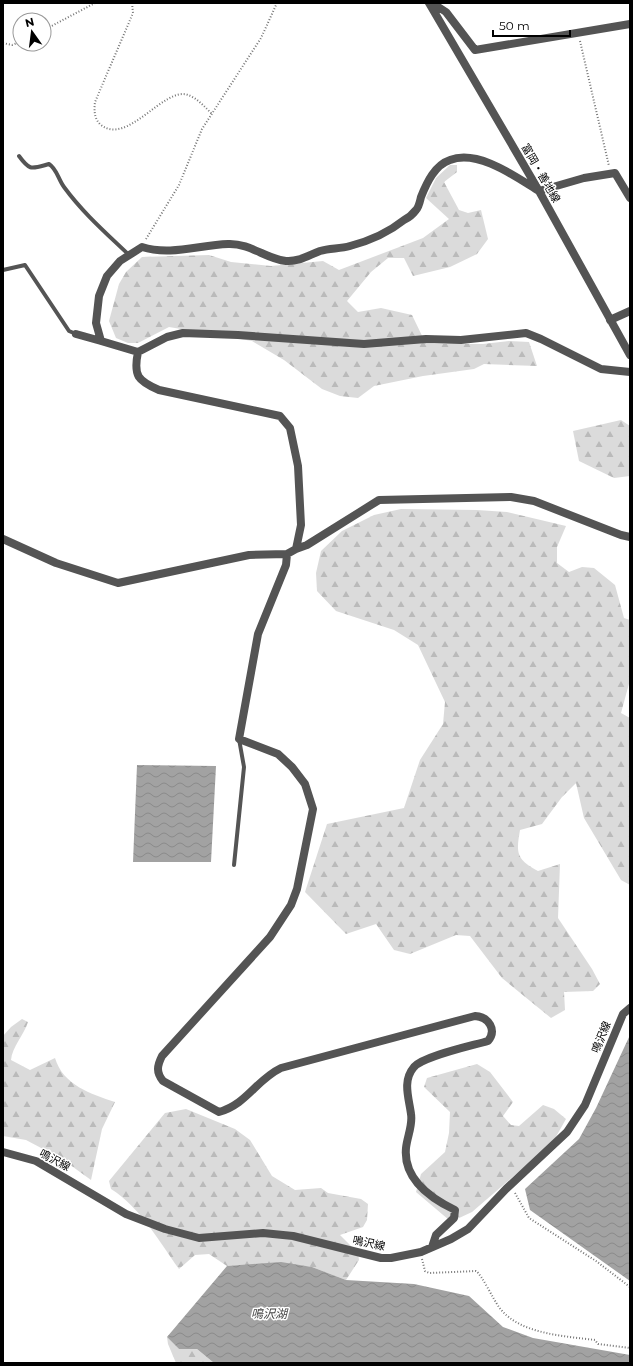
<svg xmlns="http://www.w3.org/2000/svg" width="633" height="1366" font-family="Montserrat,'Noto Sans JP',sans-serif">
<style>
.forest{fill:url(#forest-firs)}
.water{fill:url(#water-waves)}
.lines{fill:none;stroke-linecap:round;stroke-linejoin:round}
.path{stroke:#767676;stroke-width:2;stroke-dasharray:1 2;stroke-linecap:butt}
.lane{stroke:#545454;stroke-width:4}
.street{stroke:#545454;stroke-width:8}
.labels{text-anchor:middle;dominant-baseline:central;stroke-width:3;stroke-linejoin:round;paint-order:stroke}
.street-label{font-size:11px;fill:#000;stroke:#fff}
.water-label{font-size:12px;font-style:italic;fill:#434343;stroke:#fff}
</style>
<defs>
<pattern id="forest-firs" width="22" height="20" patternUnits="userSpaceOnUse"><rect width="22" height="20" fill="#dbdbdb"/><path d="M5 1l3.5 6h-7zM16 11l3.5 6h-7z" fill="#bababa"/></pattern>
<pattern id="water-waves" width="16" height="10" patternUnits="userSpaceOnUse"><rect width="16" height="10" fill="#a2a2a2"/><path d="M0 5q4-4 8 0t8 0" fill="none" stroke="#8a8a8a"/></pattern>
</defs>
<rect width="100%" height="100%" fill="#fff"/>
<path class="forest" d="M 450,165 L 457,165 L 457,172 L 444,182 L 459,210 L 468,213 L 481,210 L 488,239 L 477,254 L 450,267 L 413,276 L 404,258 L 388,258 L 371,272 L 347,301 L 358,312 L 381,308 L 412,315 L 426,344 L 483,344 L 509,341 L 529,342 L 537,366 L 484,364 L 474,369 L 423,376 L 374,386 L 358,398 L 340,396 L 322,389 L 284,360 L 252,341 L 169,327 L 138,343 L 128,343 L 116,338 L 109,321 L 119,284 L 126,272 L 142,257 L 209,255 L 231,262 L 271,266 L 323,261 L 339,270 L 423,238 L 449,219 L 426,198 L 436,178 Z
M 621,420 L 630,426 L 630,476 L 614,478 L 579,461 L 573,431 Z
M 401,509 L 477,510 L 507,512 L 566,526 L 557,547 L 557,563 L 569,572 L 582,567 L 594,568 L 615,585 L 624,618 L 630,620 L 630,680 L 621,713 L 630,718 L 630,885 L 621,880 L 584,818 L 576,783 L 562,797 L 542,824 L 520,830 C 516,853 516,859 538,871 L 560,864 L 558,918 L 592,969 L 600,984 L 593,991 L 564,992 L 565,1010 L 551,1018 L 502,978 L 470,936 L 456,935 L 410,954 L 394,950 L 376,924 L 346,934 L 305,892 L 327,824 L 404,808 L 420,760 L 443,724 L 445,702 L 418,645 L 394,630 L 336,611 L 317,591 L 316,573 L 321,551 L 342,531 L 374,515 Z
M 22,1019 L 28,1022 C 24,1035 12,1047 11,1060 L 30,1070 L 55,1058 C 63,1085 91,1094 115,1102 L 102,1129 L 91,1180 L 62,1159 L 26,1140 L 3,1136 L 3,1036 L 11,1027 Z
M 477,1064 L 490,1072 L 513,1102 L 503,1116 L 511,1125 L 519,1126 L 543,1105 L 554,1109 L 566,1119 L 553,1142 L 472,1212 L 457,1219 L 449,1220 L 416,1192 L 421,1174 L 445,1152 L 449,1133 L 450,1112 L 424,1087 L 427,1078 Z
M 186,1109 L 235,1129 L 250,1140 L 272,1176 L 295,1190 L 321,1188 L 328,1193 L 361,1199 L 368,1204 L 367,1220 L 363,1227 L 340,1235 L 358,1253 L 359,1260 L 346,1280 L 312,1267 L 281,1263 L 227,1266 L 209,1254 L 195,1255 L 179,1269 C 159,1241 140,1207 111,1189 L 109,1181 L 165,1113 Z
M 167,1337 L 179,1349 L 197,1349 L 214,1363 L 176,1363 L 168,1344 Z"/>
<path class="water" d="M 137,765 L 216,766 L 211,862 L 133,862 Z
M 630,1035 L 630,1281 L 530,1210 L 525,1189 L 579,1139 L 596,1108 Z
M 281,1262 L 312,1267 L 346,1280 L 414,1284 L 469,1296 L 503,1327 L 533,1338 L 630,1355 L 630,1363 L 214,1363 L 197,1349 L 179,1349 L 167,1337 L 227,1266 Z"/>
<g class="lines">
<path class="path" d="M 132,3 L 133,13 L 95,102 C 94,110 94,119 101,125 C 128,146 164,86 188,95 C 197,98 206,108 212,114
M 44,30 L 95,3
M 580,41 L 609,166
M 3,43 L 12,45 L 20,42
M 146,239 L 179,185 L 202,129 L 261,38 L 277,3
M 515,1193 L 529,1218 L 596,1261 L 630,1287
M 422,1259 L 425,1271 L 429,1273 L 476,1271 C 482,1275 493,1299 499,1307 C 518,1334 564,1336 595,1340 L 598,1344 L 630,1348"/>
<path class="lane" d="M 19,156 C 30,171 31,169 49,164 C 57,169 58,179 64,187 C 83,213 106,233 129,255
M 3,270 L 25,265 L 69,331 L 76,334
M 234,865 L 244,767 L 239,739"/>
<path class="street" d="M 429,3 L 539,191 L 630,355
M 432,3 L 446,12 L 475,50 L 630,24
M 610,320 L 630,311
M 76,334 L 101,341
M 138,352 L 101,341 L 96,323 L 99,296 L 107,276 L 120,261 L 142,247 C 170,256 199,245 228,244 C 250,243 266,259 286,261 C 299,262 309,255 320,251 C 330,248 340,249 350,246 C 369,241 389,232 404,220 C 408,218 413,214 416,210 C 419,207 420,201 421,197 C 427,182 435,165 450,160 C 478,149 516,177 539,191 L 584,178 L 615,173 L 630,198
M 3,539 L 56,563 L 118,583 L 249,555 L 287,554 L 296,549 L 301,525 L 298,466 L 290,428 L 280,416 L 159,390 C 138,381 133,376 138,352 L 167,337 L 183,333 L 238,335 L 364,344 L 426,339 L 461,340 L 526,333 L 541,339 L 601,369 L 630,372
M 296,549 L 307,545 L 379,500 L 511,497 L 534,501 L 621,535 L 630,537
M 287,554 L 286,565 L 258,634 L 239,739 L 278,754 L 292,767 L 305,784 L 313,809 L 297,889 L 291,905 L 270,937 L 162,1056 C 157,1066 156,1072 163,1081 L 219,1112 C 247,1104 256,1080 281,1068 L 475,1016 C 489,1017 497,1030 488,1041 C 471,1046 424,1056 414,1067 C 402,1081 409,1098 411,1114 C 413,1125 407,1137 406,1148 C 403,1179 430,1198 455,1210 L 454,1218 L 436,1235 L 432,1247
M 3,1152 L 36,1161 L 126,1214 L 165,1229 L 199,1238 L 263,1233 L 293,1236 L 381,1258 L 391,1258 L 421,1252 L 451,1239 L 468,1229 L 506,1189 L 567,1132 L 585,1105 L 623,1014 L 630,1008"/>
</g>
<g class="labels">
<g class="street-label">
<text transform="translate(541 173) rotate(60)">富岡・善地線</text>
<text transform="translate(601 1037) rotate(-68)">鳴沢線</text>
<text transform="translate(55 1160) rotate(28)">鳴沢線</text>
<text transform="translate(369 1243) rotate(12)">鳴沢線</text>
</g>
<g class="water-label">
<text x="269" y="1313">鳴沢湖</text>
</g>
</g>
<rect width="633" height="1366" fill="none" stroke="#000000" stroke-width="8"/>
<g transform="translate(32 32) rotate(346)"><circle r="19" fill="#ffffff" stroke="#999999"/>
<path d="M0-3L7 15L0 10L-7 15Z" fill="#000000"/>
<text y="-6" font-size="11" font-weight="bold" text-anchor="middle" fill="#000000">N</text>
</g>
<path d="M493 30v6h77v-6" fill="none" stroke="#000000" stroke-width="2"/>
<text x="499" y="30" font-size="12" fill="#000000" stroke="#ffffff" stroke-width="3" paint-order="stroke">50 m</text>
</svg>
